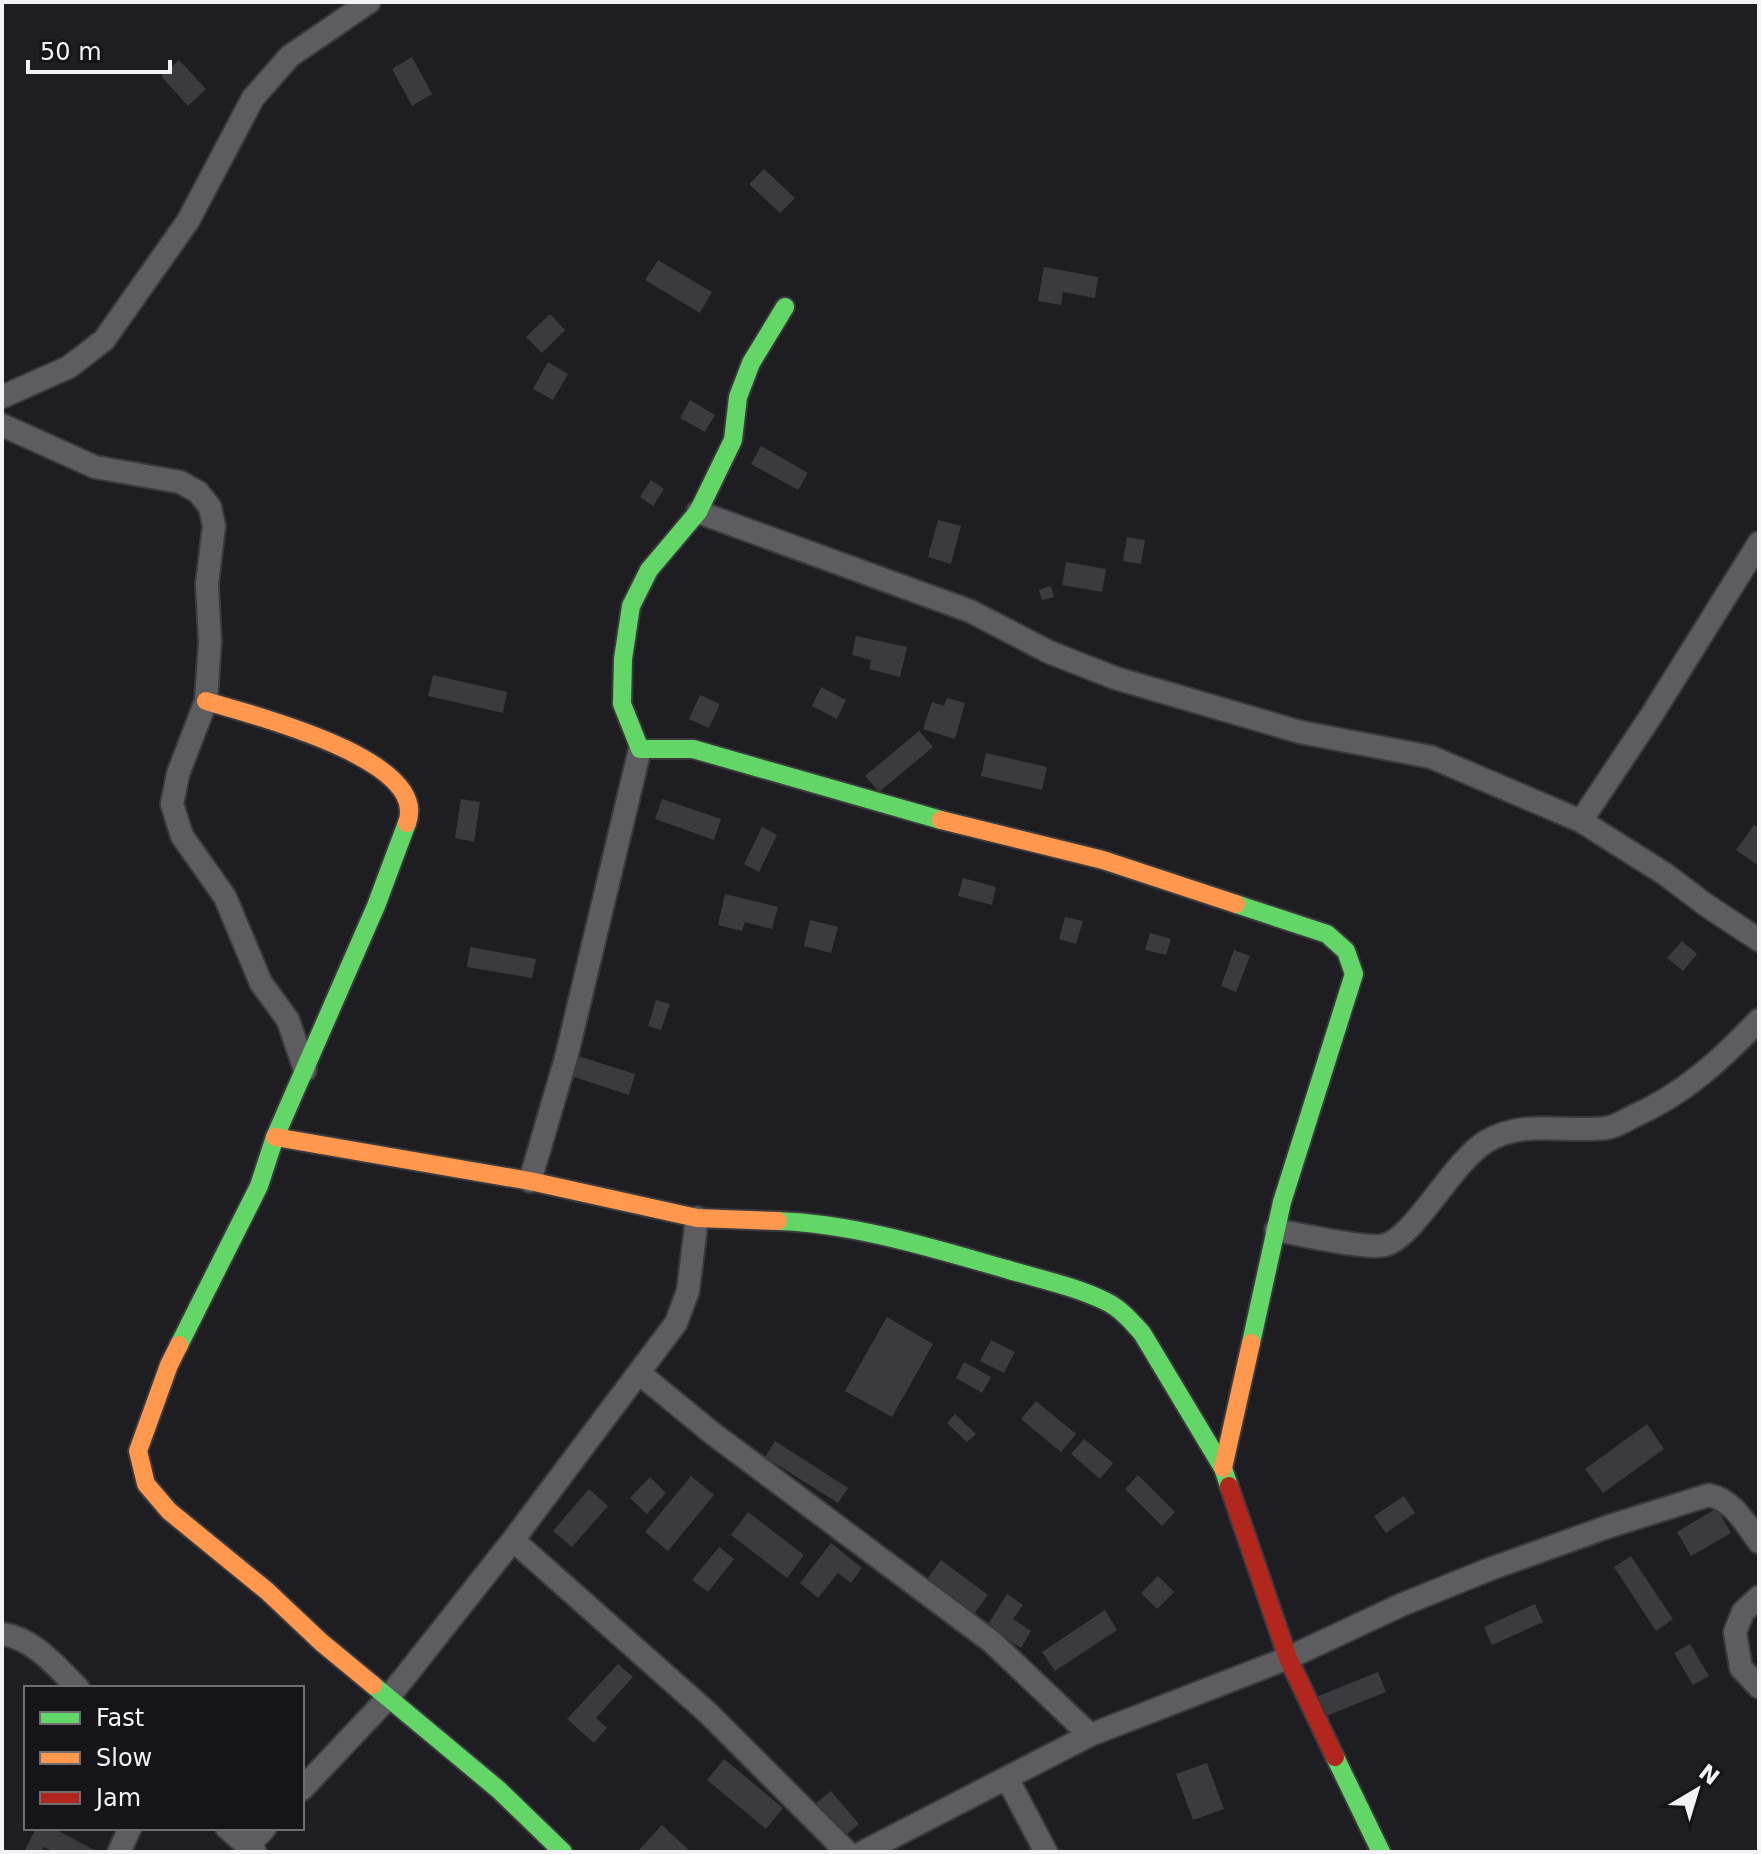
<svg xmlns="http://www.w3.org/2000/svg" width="1761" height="1854" font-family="'DejaVu Sans',sans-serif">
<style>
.building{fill:#3b3b3d}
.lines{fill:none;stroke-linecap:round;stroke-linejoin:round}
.street-casing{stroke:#3a3a3e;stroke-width:26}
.fast-casing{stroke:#3a3a3e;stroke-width:22}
.slow-casing{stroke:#3a3a3e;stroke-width:22}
.jam-casing{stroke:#3a3a3e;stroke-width:22}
.street{stroke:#5d5d60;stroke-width:22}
.fast{stroke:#63d668;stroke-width:18}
.slow{stroke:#ff974d;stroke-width:18}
.jam{stroke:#b3261e;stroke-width:18}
</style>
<rect width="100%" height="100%" fill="#1e1e22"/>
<path class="building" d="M 412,57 L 432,94 L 412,106 L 392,69 Z
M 179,60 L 206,89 L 188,106 L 161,76 Z
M 764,169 L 795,198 L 780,213 L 749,184 Z
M 658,260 L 712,292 L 700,313 L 645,280 Z
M 1044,267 L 1098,277 L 1095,298 L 1063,292 L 1061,305 L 1038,301 Z
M 550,314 L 565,330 L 542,353 L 526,337 Z
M 548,362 L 568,374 L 553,400 L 533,389 Z
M 690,400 L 715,415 L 705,432 L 680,418 Z
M 761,446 L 808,473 L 798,490 L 751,464 Z
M 651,480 L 664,489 L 653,506 L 640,497 Z
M 938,520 L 961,526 L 951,564 L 928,557 Z
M 1127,537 L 1145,540 L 1141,564 L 1123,561 Z
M 1066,562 L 1106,569 L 1102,592 L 1062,585 Z
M 1051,586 L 1054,597 L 1042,600 L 1039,590 Z
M 856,636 L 907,647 L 900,677 L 869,669 L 871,660 L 852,655 Z
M 433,675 L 507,692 L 503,713 L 428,696 Z
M 821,687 L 846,700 L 837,719 L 812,706 Z
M 700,695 L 720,704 L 709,728 L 689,719 Z
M 947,698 L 965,703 L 955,739 L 923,729 L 932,702 L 944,706 Z
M 919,731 L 933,747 L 879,792 L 865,776 Z
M 986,753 L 1047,767 L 1042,790 L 981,776 Z
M 461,799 L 480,802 L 474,842 L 455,838 Z
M 662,799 L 721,819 L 714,840 L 655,819 Z
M 1754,825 L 1759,828 L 1759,860 L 1756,864 L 1736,850 Z
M 762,827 L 777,835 L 759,872 L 744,864 Z
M 963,878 L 996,887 L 992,905 L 958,896 Z
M 725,894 L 778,907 L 772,929 L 745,922 L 742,931 L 718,925 Z
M 1065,917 L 1083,921 L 1076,944 L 1059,939 Z
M 810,920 L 838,927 L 831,953 L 804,946 Z
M 1150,933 L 1171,939 L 1166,955 L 1145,950 Z
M 1682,941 L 1697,954 L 1683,971 L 1667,958 Z
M 470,947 L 536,959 L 532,978 L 467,967 Z
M 1234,950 L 1250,956 L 1236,992 L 1221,986 Z
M 656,1000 L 670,1004 L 661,1030 L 648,1026 Z
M 578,1056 L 635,1074 L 629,1095 L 571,1076 Z
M 887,1317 L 933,1344 L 892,1417 L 845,1391 Z
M 991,1340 L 1015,1352 L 1004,1373 L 980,1361 Z
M 964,1362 L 991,1377 L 982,1393 L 956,1378 Z
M 1036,1401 L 1076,1434 L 1061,1452 L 1021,1419 Z
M 955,1414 L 976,1434 L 967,1442 L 947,1423 Z
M 1647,1424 L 1664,1449 L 1603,1493 L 1585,1469 Z
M 1084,1439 L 1113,1463 L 1100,1479 L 1071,1454 Z
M 775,1441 L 848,1488 L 838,1503 L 765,1457 Z
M 1138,1475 L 1175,1512 L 1162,1526 L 1125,1489 Z
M 691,1476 L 714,1495 L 668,1551 L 645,1532 Z
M 650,1477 L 666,1493 L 647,1514 L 630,1498 Z
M 589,1489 L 608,1506 L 572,1547 L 553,1531 Z
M 1404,1496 L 1415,1513 L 1386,1533 L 1374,1516 Z
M 1717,1508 L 1731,1533 L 1691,1556 L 1677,1532 Z
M 748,1512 L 804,1555 L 787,1578 L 731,1535 Z
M 831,1543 L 862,1568 L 851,1583 L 838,1573 L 818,1598 L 800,1583 Z
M 719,1547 L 734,1559 L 708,1592 L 692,1580 Z
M 1631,1556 L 1673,1619 L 1656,1631 L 1614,1567 Z
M 941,1560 L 988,1595 L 974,1614 L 927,1579 Z
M 1158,1576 L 1174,1592 L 1157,1609 L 1141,1593 Z
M 1007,1594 L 1023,1605 L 1013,1619 L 1031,1631 L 1021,1648 L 987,1626 Z
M 1535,1604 L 1543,1622 L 1492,1645 L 1484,1627 Z
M 1105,1610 L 1117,1630 L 1055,1671 L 1042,1652 Z
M 1690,1644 L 1709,1676 L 1693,1685 L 1674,1653 Z
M 618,1664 L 633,1677 L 596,1718 L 607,1728 L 594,1743 L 567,1719 Z
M 1378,1672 L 1386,1692 L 1324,1717 L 1316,1697 Z
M 724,1759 L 783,1808 L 766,1829 L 707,1780 Z
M 1207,1763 L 1224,1809 L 1193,1820 L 1176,1774 Z
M 831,1791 L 859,1824 L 845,1836 L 816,1803 Z
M 662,1825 L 691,1852 L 637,1852 Z
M 36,1828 L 53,1828 L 98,1852 L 54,1852 L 44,1847 L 41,1852 L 24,1852 Z"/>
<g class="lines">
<defs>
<path id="street" d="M 2,397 L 69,367 L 104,340 L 188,221 L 253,98 L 290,56 L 369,2
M 2,425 L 95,467 L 180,482 L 198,492 L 210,507 L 214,526 L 207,584 L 210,642 L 206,701 L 178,774 L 172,804 L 182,836 L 225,897 L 261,983 L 288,1020 L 305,1070
M 698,512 L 970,611 L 1049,652 L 1115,678 L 1300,732 L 1431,757 L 1581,821 L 1665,874 L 1706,905 L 1759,940
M 1581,821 L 1651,716 L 1759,543
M 530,1181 L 566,1058 L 640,749
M 697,1218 L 688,1291 L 676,1323 L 513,1540 L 708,1713 L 847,1852
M 1276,1230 C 1298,1234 1367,1250 1385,1245 C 1415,1237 1452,1162 1487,1141 C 1525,1119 1565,1133 1606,1128 C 1615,1127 1626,1120 1634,1116 C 1684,1094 1722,1059 1759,1020
M 639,1373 L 712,1433 L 992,1642 L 1090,1735
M 1759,1597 L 1743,1612 L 1735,1632 L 1741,1668 L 1759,1687
M 2,1634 C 33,1638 56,1666 78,1688
M 1007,1778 L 1046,1852
M 302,1789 L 388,1698 L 513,1540
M 227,1828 L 255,1852
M 248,1846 L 265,1828
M 119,1852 L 130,1828
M 863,1852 L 1090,1735 L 1288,1658 L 1401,1605 L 1490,1569 L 1610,1526 L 1709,1495 C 1733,1500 1745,1523 1759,1542"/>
<path id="fast" d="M 785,307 L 751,363 L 738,397 L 733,440 L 698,512 L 649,570 L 631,606 L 623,659 L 622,704 L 640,749 L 693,749 L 941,820
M 1236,904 L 1327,934 L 1346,951 L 1354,974 L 1282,1202 L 1251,1343
M 778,1221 C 856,1224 932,1248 1006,1269 C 1039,1279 1074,1286 1105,1301 C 1120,1308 1131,1321 1142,1333 L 1223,1468 L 1229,1486
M 179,1345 L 259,1186 L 275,1137 L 376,906 L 407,823
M 373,1685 L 499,1790 L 563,1852
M 1335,1757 L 1381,1852"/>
<path id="slow" d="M 206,701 C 249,714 431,759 407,823
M 941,820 L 1103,860 L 1236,904
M 275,1137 L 530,1181 L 697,1218 L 778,1221
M 179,1345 L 169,1365 L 138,1451 L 146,1484 L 169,1511 L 267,1591 L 321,1642 L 373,1685
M 1223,1468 L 1251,1343"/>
<path id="jam" d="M 1229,1486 L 1288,1658 L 1335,1757"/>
</defs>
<use href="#street" class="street-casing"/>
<use href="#fast" class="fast-casing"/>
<use href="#slow" class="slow-casing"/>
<use href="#jam" class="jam-casing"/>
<use href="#street" class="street"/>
<use href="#fast" class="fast"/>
<use href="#slow" class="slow"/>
<use href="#jam" class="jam"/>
</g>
<rect width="1761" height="1854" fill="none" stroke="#f3f3f7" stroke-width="8"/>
<rect x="24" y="1686" width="280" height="144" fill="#141419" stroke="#6d6d72" stroke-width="2"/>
<rect x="40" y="1712" width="40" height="12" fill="#63d668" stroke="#6d6d72" stroke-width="2"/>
<text x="96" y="1726" font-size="24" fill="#f3f3f7">Fast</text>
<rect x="40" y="1752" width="40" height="12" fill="#ff974d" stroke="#6d6d72" stroke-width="2"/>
<text x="96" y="1766" font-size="24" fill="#f3f3f7">Slow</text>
<rect x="40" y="1792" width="40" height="12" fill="#b3261e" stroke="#6d6d72" stroke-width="2"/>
<text x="96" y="1806" font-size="24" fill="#f3f3f7">Jam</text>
<g transform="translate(1697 1790) rotate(38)" stroke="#141419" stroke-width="6" paint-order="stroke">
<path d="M0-6L14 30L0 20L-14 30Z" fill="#f3f3f7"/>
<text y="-12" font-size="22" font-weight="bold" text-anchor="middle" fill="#f3f3f7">N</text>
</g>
<path d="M28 60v12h142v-12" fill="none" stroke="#f3f3f7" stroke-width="4"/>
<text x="40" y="60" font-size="24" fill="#f3f3f7" stroke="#141419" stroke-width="6" paint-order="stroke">50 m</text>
</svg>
